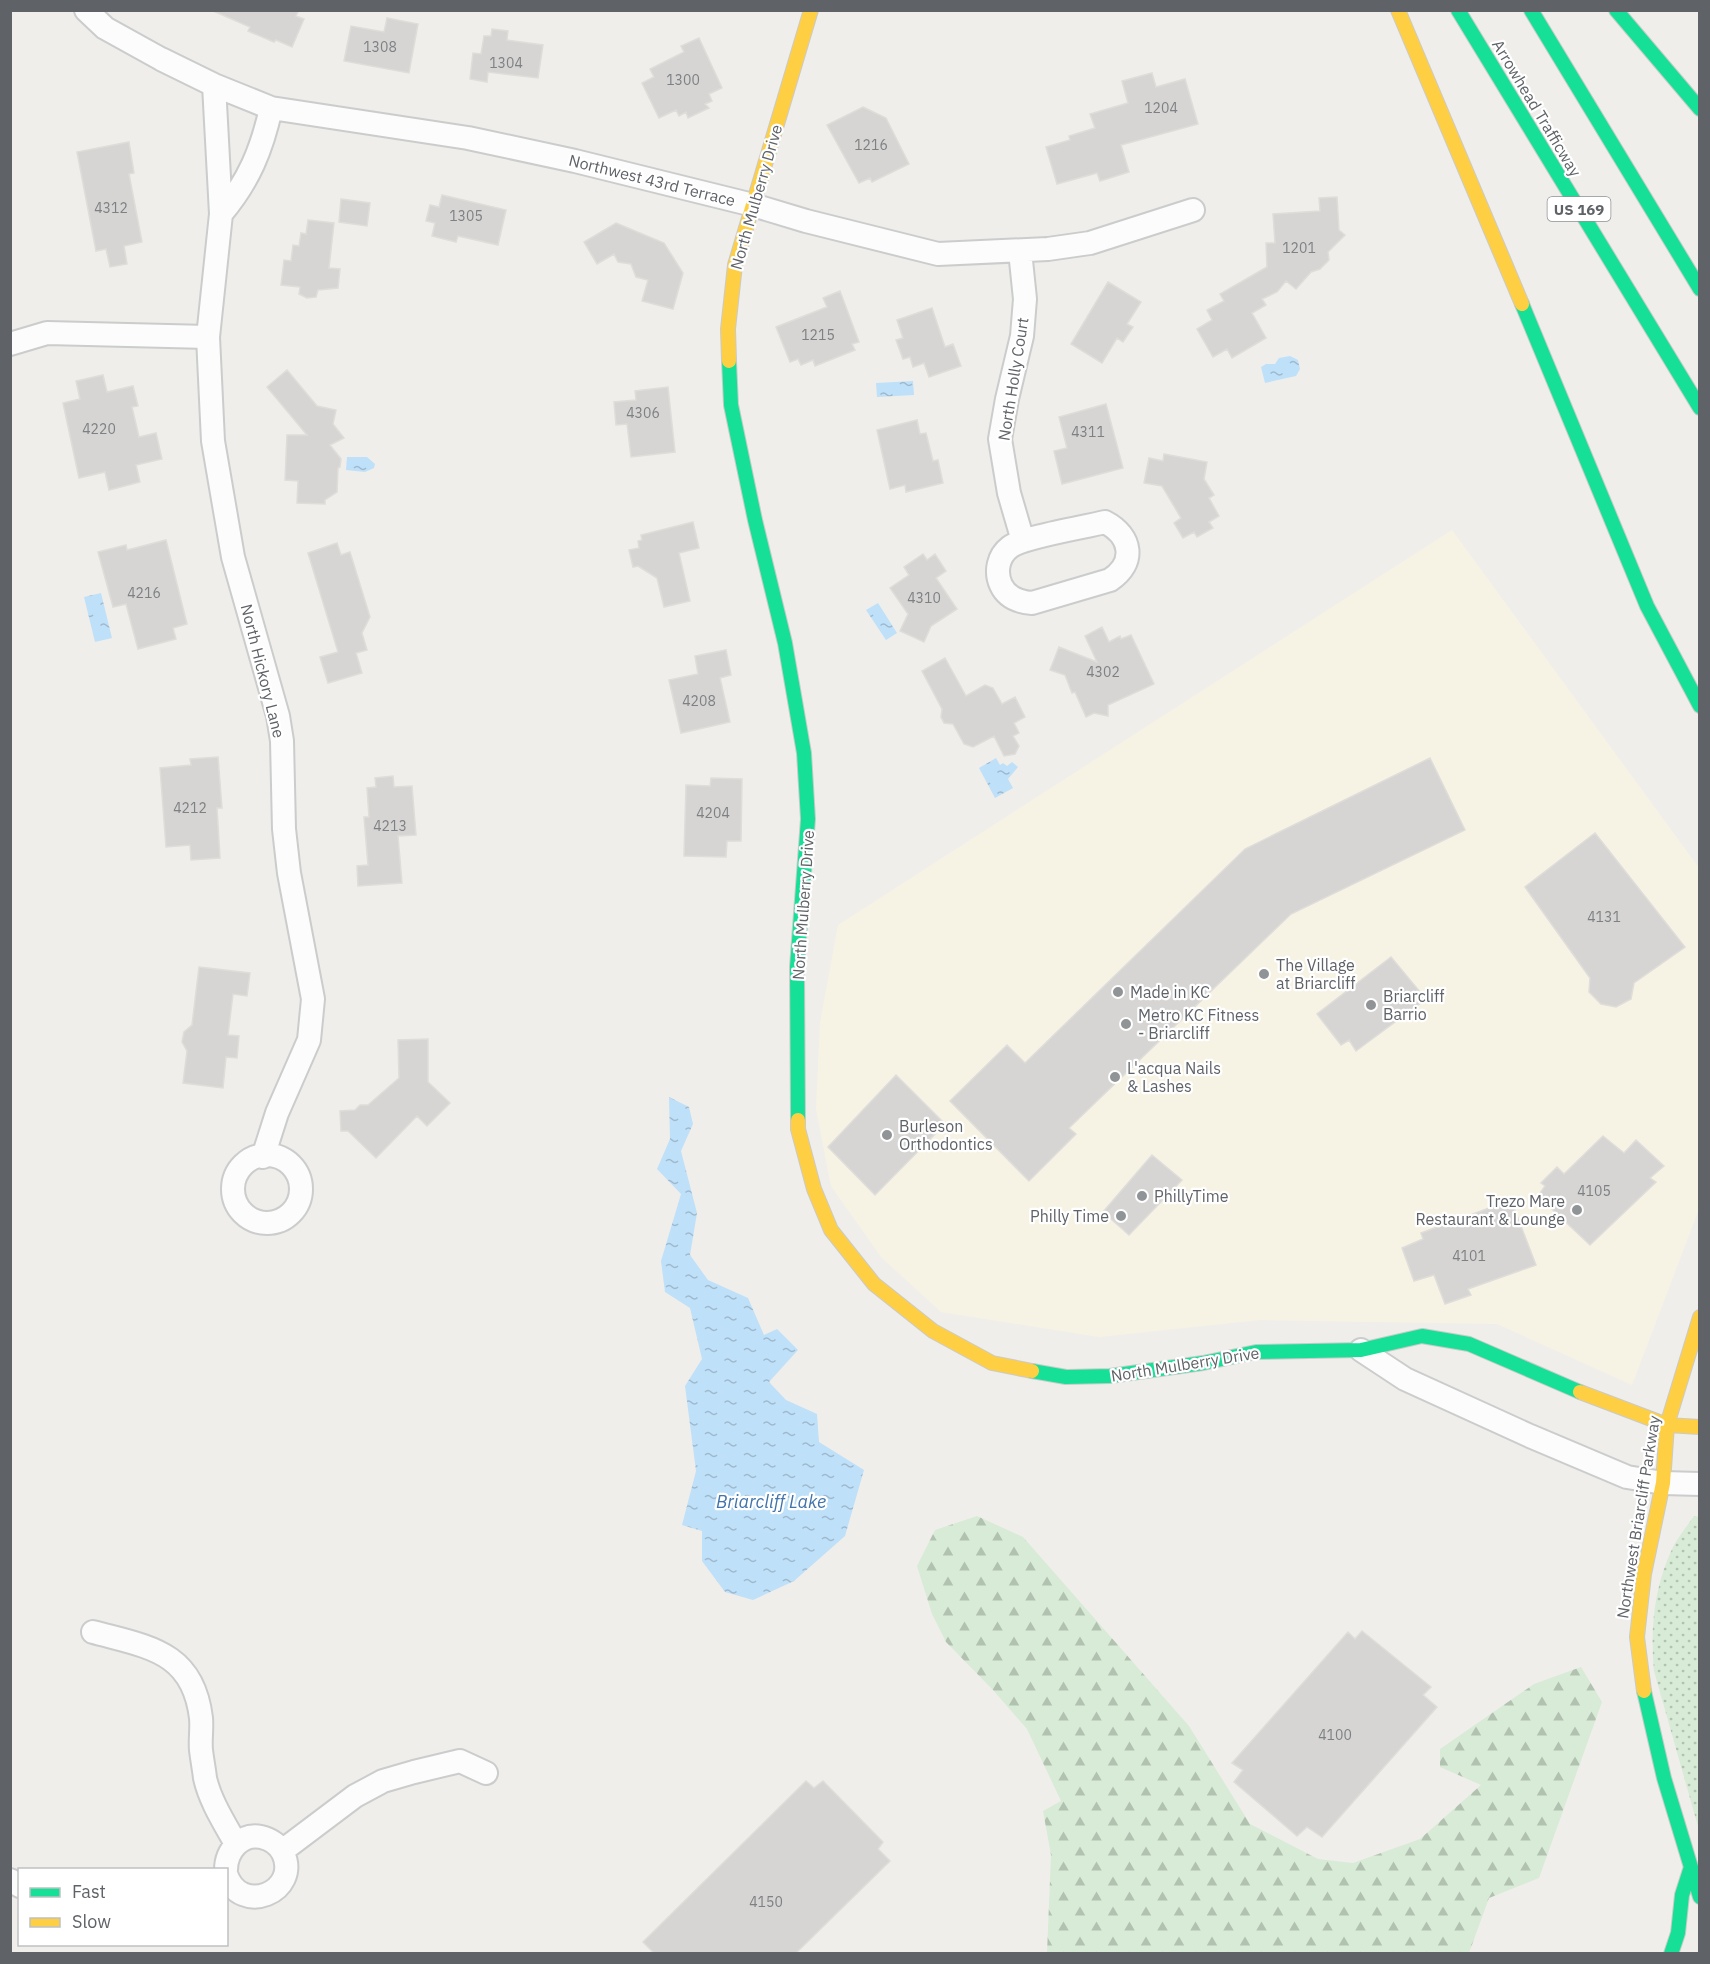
<svg xmlns="http://www.w3.org/2000/svg" width="1710" height="1964" font-family="'IBM Plex Sans',sans-serif">
<style>
.commercial{fill:#f7f3e4}
.grass{fill:url(#grass-dots)}
.forest{fill:url(#forest-firs)}
.water{fill:url(#water-ripples)}
.building{fill:#d6d5d3;stroke:#deddd9;stroke-width:1.5}
.lines{fill:none;stroke-linecap:round;stroke-linejoin:round}
.street-casing{stroke:#cbcccc;stroke-width:26}
.fast-casing{stroke:#cacacb;stroke-width:16}
.slow-casing{stroke:#cacacb;stroke-width:16}
.street{stroke:#fdfcfc;stroke-width:22}
.fast{stroke:#16e098;stroke-width:14}
.slow{stroke:#ffcf43;stroke-width:14}
.poi-dot{fill:#919496;stroke:#fff;stroke-width:2}
.labels{text-anchor:middle;dominant-baseline:central;stroke-width:4.5;stroke-linejoin:round;paint-order:stroke}
.number-label{font-size:14px;fill:#7e8184}
.shield{fill:#fff;stroke:#8f9295;stroke-width:1.5}
.shield-label{font-size:15px;font-weight:bold;fill:#5f6368}
.street-label{font-size:16px;fill:#5f6368;stroke:#fff}
.poi-label{font-size:16px;fill:#5f6368;stroke:#fff;text-anchor:start}
.water-label{font-size:18px;font-style:italic;fill:#4174aa;stroke:#fff}
</style>
<defs>
<pattern id="grass-dots" width="8" height="8" patternUnits="userSpaceOnUse" patternTransform="scale(1.5)"><rect width="8" height="8" fill="#d8ebd6"/><path d="M2 2h.1M6 6h.1" fill="none" stroke="#b2c2b1" stroke-width="1.8" stroke-linecap="round"/></pattern>
<pattern id="forest-firs" width="22" height="20" patternUnits="userSpaceOnUse" patternTransform="scale(1.5)"><rect width="22" height="20" fill="#d8ebd6"/><path d="M5 1l3.5 6h-7zM16 11l3.5 6h-7z" fill="#b2c2b1"/></pattern>
<pattern id="water-ripples" width="26" height="14" patternUnits="userSpaceOnUse" patternTransform="scale(1.5)"><rect width="26" height="14" fill="#bfe0f9"/><path d="M2 4q2-2 4 0t4 0M15 11q2-2 4 0t4 0" fill="none" stroke="#9eb9cd"/></pattern>
</defs>
<rect width="100%" height="100%" fill="#efeeea"/>
<path class="commercial" d="M 1452,530 L 1699,868 L 1699,1209 L 1632,1385 L 1497,1324 L 1260,1320 L 1099,1337 L 941,1312 L 881,1257 L 831,1186 L 816,1109 L 820,1023 L 838,925 Z"/>
<path class="grass" d="M 1694,1516 L 1700,1517 L 1699,1830 L 1654,1671 C 1650,1629 1654,1586 1673,1547 C 1679,1536 1687,1526 1694,1516 Z"/>
<path class="forest" d="M 977,1516 L 1023,1537 L 1189,1726 L 1250,1824 L 1318,1859 L 1353,1863 L 1420,1839 L 1481,1785 L 1440,1767 L 1440,1749 L 1534,1684 L 1581,1667 L 1602,1702 L 1539,1878 L 1489,1898 L 1469,1953 L 1047,1953 L 1051,1855 L 1043,1811 L 1061,1801 L 1027,1729 L 993,1690 L 946,1642 L 932,1614 L 917,1566 L 935,1530 Z"/>
<path class="water" d="M 1290,356 L 1298,360 L 1300,369 L 1296,376 L 1265,383 L 1261,367 L 1266,364 L 1275,364 L 1279,358 Z
M 913,381 L 914,395 L 877,397 L 876,383 Z
M 347,457 L 367,457 L 375,464 L 374,468 L 365,472 L 346,470 Z
M 101,593 L 112,638 L 95,642 L 84,597 Z
M 878,603 L 897,633 L 886,640 L 866,610 Z
M 996,758 L 1000,765 L 1003,763 L 1007,766 L 1012,762 L 1018,767 L 1008,779 L 1013,788 L 995,798 L 979,768 Z
M 669,1097 L 689,1107 L 693,1124 L 681,1151 L 697,1213 L 690,1255 L 708,1280 L 748,1298 L 764,1335 L 777,1329 L 798,1350 L 769,1382 L 786,1400 L 817,1414 L 819,1442 L 864,1470 L 845,1536 L 794,1581 L 753,1600 L 725,1592 L 702,1561 L 702,1531 L 682,1525 L 696,1471 L 685,1386 L 702,1359 L 690,1308 L 665,1292 L 661,1261 L 681,1194 L 657,1169 L 670,1139 Z"/>
<path class="building" d="M 211,10 L 299,10 L 296,16 L 304,19 L 292,47 L 276,40 L 274,42 L 248,31 L 250,27 Z
M 387,18 L 418,24 L 409,73 L 344,61 L 351,26 L 384,32 Z
M 492,29 L 508,31 L 507,40 L 543,45 L 538,78 L 488,72 L 487,82 L 470,79 L 473,53 L 481,54 L 484,36 L 491,36 Z
M 699,38 L 722,88 L 709,94 L 712,101 L 705,104 L 709,108 L 688,118 L 686,112 L 679,116 L 676,110 L 659,118 L 642,83 L 654,77 L 650,69 L 684,52 L 681,46 Z
M 1152,73 L 1156,87 L 1185,79 L 1198,124 L 1121,145 L 1129,172 L 1100,181 L 1097,173 L 1057,184 L 1046,147 L 1070,140 L 1069,136 L 1095,128 L 1090,114 L 1128,103 L 1122,81 Z
M 863,107 L 886,118 L 909,164 L 872,182 L 870,178 L 859,183 L 827,125 Z
M 129,142 L 134,173 L 129,174 L 142,242 L 124,246 L 127,264 L 110,267 L 106,249 L 96,251 L 77,152 Z
M 442,195 L 506,210 L 498,245 L 458,236 L 456,242 L 432,236 L 435,223 L 426,221 L 430,205 L 439,207 Z
M 1337,197 L 1339,230 L 1345,235 L 1328,252 L 1329,260 L 1320,269 L 1311,272 L 1296,289 L 1286,281 L 1277,292 L 1262,299 L 1266,305 L 1252,313 L 1266,338 L 1232,358 L 1227,349 L 1213,357 L 1197,329 L 1212,320 L 1207,310 L 1224,301 L 1220,294 L 1267,267 L 1266,243 L 1275,243 L 1273,214 L 1320,211 L 1319,198 Z
M 341,199 L 370,203 L 367,226 L 339,222 Z
M 308,220 L 334,223 L 329,268 L 340,269 L 338,288 L 318,290 L 316,297 L 307,298 L 299,294 L 300,287 L 281,285 L 284,260 L 291,261 L 293,245 L 299,246 L 301,233 L 306,234 Z
M 616,223 L 664,243 L 683,273 L 673,309 L 642,301 L 648,280 L 636,277 L 631,264 L 618,262 L 614,254 L 597,264 L 584,242 Z
M 1108,282 L 1141,302 L 1127,324 L 1133,327 L 1123,342 L 1117,338 L 1102,363 L 1071,344 Z
M 840,291 L 859,342 L 852,344 L 855,350 L 815,366 L 813,360 L 801,365 L 798,359 L 790,362 L 776,327 L 827,307 L 823,298 Z
M 932,308 L 945,347 L 953,344 L 961,366 L 929,377 L 924,363 L 913,367 L 910,357 L 903,359 L 896,340 L 903,338 L 897,320 Z
M 287,370 L 317,406 L 336,410 L 333,424 L 344,438 L 330,445 L 341,459 L 340,467 L 338,468 L 337,492 L 325,500 L 325,504 L 297,503 L 298,481 L 285,480 L 287,435 L 307,435 L 267,387 Z
M 103,375 L 107,392 L 133,386 L 138,406 L 132,407 L 139,437 L 156,433 L 162,459 L 136,465 L 140,482 L 109,490 L 105,472 L 79,478 L 63,403 L 80,399 L 76,381 Z
M 668,387 L 675,452 L 631,457 L 627,424 L 616,425 L 614,402 L 636,400 L 635,391 Z
M 1106,404 L 1123,468 L 1062,484 L 1054,451 L 1067,448 L 1059,417 Z
M 917,420 L 920,434 L 926,433 L 933,461 L 938,460 L 943,483 L 906,492 L 905,485 L 890,489 L 877,430 Z
M 1164,454 L 1207,462 L 1204,479 L 1214,495 L 1209,498 L 1219,516 L 1209,522 L 1213,528 L 1197,537 L 1194,532 L 1183,538 L 1174,523 L 1181,518 L 1162,486 L 1144,483 L 1149,458 L 1163,461 Z
M 693,522 L 699,548 L 679,553 L 690,601 L 664,607 L 657,578 L 638,566 L 633,567 L 629,550 L 639,548 L 638,541 L 642,540 L 641,535 Z
M 166,540 L 187,624 L 173,628 L 176,639 L 138,649 L 126,604 L 113,607 L 98,552 L 126,545 L 127,550 Z
M 337,543 L 341,555 L 350,552 L 370,617 L 362,633 L 367,650 L 356,653 L 362,673 L 328,683 L 320,657 L 338,652 L 308,553 Z
M 923,554 L 927,560 L 935,554 L 946,571 L 936,578 L 957,609 L 931,626 L 924,642 L 900,631 L 908,614 L 890,588 L 909,575 L 904,567 Z
M 1102,627 L 1109,642 L 1120,636 L 1121,639 L 1131,635 L 1154,684 L 1108,705 L 1108,716 L 1094,713 L 1086,717 L 1075,692 L 1072,693 L 1065,675 L 1050,670 L 1059,647 L 1097,662 L 1085,636 Z
M 726,650 L 731,675 L 720,678 L 730,722 L 681,733 L 669,680 L 698,674 L 695,656 Z
M 945,658 L 966,696 L 985,685 L 993,688 L 1002,704 L 1015,697 L 1025,717 L 1014,723 L 1019,733 L 1013,736 L 1019,746 L 1015,754 L 1004,756 L 994,736 L 973,747 L 964,744 L 953,724 L 944,723 L 941,717 L 942,709 L 922,671 Z
M 218,757 L 222,808 L 217,808 L 220,858 L 191,860 L 190,845 L 166,847 L 160,768 L 191,765 L 190,759 Z
M 1430,758 L 1465,830 L 1291,914 L 1069,1128 L 1076,1134 L 1029,1181 L 950,1101 L 1007,1045 L 1025,1063 L 1245,849 Z
M 393,776 L 394,787 L 412,786 L 416,835 L 398,836 L 402,883 L 358,886 L 357,866 L 368,865 L 364,817 L 369,817 L 367,788 L 376,787 L 375,778 Z
M 711,778 L 742,779 L 741,841 L 727,841 L 726,857 L 684,856 L 686,785 L 710,786 Z
M 1595,833 L 1685,947 L 1634,983 L 1631,999 L 1616,1007 L 1601,1004 L 1589,992 L 1590,978 L 1525,887 Z
M 1391,957 L 1426,999 L 1356,1051 L 1349,1040 L 1341,1045 L 1317,1014 Z
M 199,967 L 250,973 L 247,996 L 233,994 L 228,1035 L 239,1036 L 237,1058 L 226,1057 L 223,1088 L 183,1083 L 187,1051 L 182,1042 L 184,1032 L 192,1025 Z
M 428,1039 L 428,1082 L 450,1103 L 427,1126 L 417,1116 L 376,1158 L 348,1131 L 341,1131 L 340,1111 L 355,1110 L 360,1105 L 368,1105 L 399,1078 L 398,1040 Z
M 896,1075 L 945,1124 L 875,1195 L 828,1147 Z
M 1603,1136 L 1624,1153 L 1636,1140 L 1664,1166 L 1650,1178 L 1656,1182 L 1590,1245 L 1538,1196 L 1545,1186 L 1541,1183 L 1557,1167 L 1564,1174 Z
M 1152,1155 L 1182,1180 L 1129,1235 L 1103,1212 Z
M 1511,1200 L 1536,1265 L 1468,1289 L 1471,1295 L 1445,1304 L 1434,1275 L 1414,1281 L 1402,1248 L 1423,1239 L 1421,1233 Z
M 1362,1631 L 1431,1687 L 1423,1695 L 1437,1707 L 1322,1837 L 1307,1827 L 1297,1836 L 1234,1782 L 1243,1770 L 1232,1763 L 1348,1632 L 1355,1639 Z
M 806,1781 L 814,1788 L 823,1781 L 883,1842 L 878,1849 L 890,1861 L 796,1953 L 654,1953 L 643,1942 Z"/>
<g class="lines">
<defs>
<path id="street" d="M 86,10 L 105,28 L 161,59 L 214,85 L 271,108 L 468,138 L 575,161 L 753,205 L 806,221 L 938,254 L 1048,249 L 1090,243 L 1193,210
M 214,85 L 221,214 L 208,337 L 213,441 L 233,557 L 278,716 L 282,741 L 284,829 L 289,873 L 313,999 L 309,1040 L 277,1113 L 263,1157
M 221,214 C 249,181 262,149 271,108
M 1020,251 L 1025,299 L 1022,336 L 1007,399 L 1000,439 L 1009,493 L 1023,541
M 10,344 L 47,333 L 208,337
M 1105,522 C 1132,536 1136,563 1110,580 L 1032,603 C 1019,602 1007,598 1001,585 C 995,572 998,556 1010,547 C 1023,537 1086,527 1105,522 Z
M233 1189a34 34 0 1 1 68 0a34 34 0 1 1-68 0Z
M 1361,1350 L 1405,1379 L 1530,1436 L 1627,1477 L 1663,1483 L 1700,1484
M 93,1632 C 148,1647 193,1651 201,1718 C 202,1729 200,1740 201,1750 C 202,1759 204,1769 205,1778 C 210,1801 225,1824 236,1844
M 282,1851 L 355,1796 L 383,1781 L 414,1772 L 460,1761 L 486,1773
M 226,1870 C 226,1851 241,1833 261,1837 C 270,1839 279,1845 283,1853 C 301,1892 240,1917 226,1874
M 10,1880 L 20,1886"/>
<path id="fast" d="M 1458,10 L 1700,408
M 1531,10 L 1700,289
M 1616,10 L 1700,109
M 1522,304 L 1647,606 L 1700,706
M 729,361 L 731,405 L 755,520 L 785,643 L 804,753 L 808,819 L 797,967 L 798,1120
M 1032,1371 L 1066,1377 L 1110,1376 L 1203,1363 L 1256,1352 L 1361,1350 L 1422,1336 L 1469,1344 L 1580,1392
M 1644,1691 L 1664,1778 L 1700,1897
M 1671,1954 L 1678,1933 L 1682,1895 L 1691,1867"/>
<path id="slow" d="M 1398,10 L 1522,304
M 729,361 L 728,329 L 735,265 L 811,10
M 798,1120 L 798,1129 L 814,1189 L 831,1230 L 874,1284 L 933,1331 L 992,1363 L 1032,1371
M 1580,1392 L 1667,1425 L 1700,1427
M 1644,1691 L 1637,1637 L 1644,1574 L 1663,1483 L 1667,1425 L 1700,1317"/>
</defs>
<use href="#street" class="street-casing"/>
<use href="#fast" class="fast-casing"/>
<use href="#slow" class="slow-casing"/>
<use href="#street" class="street"/>
<use href="#fast" class="fast"/>
<use href="#slow" class="slow"/>
</g>
<g class="poi-dot">
<circle cx="1264" cy="974" r="6"/>
<circle cx="1118" cy="992" r="6"/>
<circle cx="1371" cy="1005" r="6"/>
<circle cx="1126" cy="1024" r="6"/>
<circle cx="1115" cy="1077" r="6"/>
<circle cx="887" cy="1135" r="6"/>
<circle cx="1142" cy="1196" r="6"/>
<circle cx="1577" cy="1210" r="6"/>
<circle cx="1121" cy="1216" r="6"/>
</g>
<g class="labels">
<g class="number-label">
<text x="380" y="47">1308</text>
<text x="506" y="63">1304</text>
<text x="683" y="80">1300</text>
<text x="1161" y="108">1204</text>
<text x="871" y="145">1216</text>
<text x="111" y="208">4312</text>
<text x="466" y="216">1305</text>
<text x="1299" y="248">1201</text>
<text x="818" y="335">1215</text>
<text x="643" y="413">4306</text>
<text x="99" y="429">4220</text>
<text x="1088" y="432">4311</text>
<text x="144" y="593">4216</text>
<text x="924" y="598">4310</text>
<text x="1103" y="672">4302</text>
<text x="699" y="701">4208</text>
<text x="190" y="808">4212</text>
<text x="713" y="813">4204</text>
<text x="390" y="826">4213</text>
<text x="1604" y="917">4131</text>
<text x="1594" y="1191">4105</text>
<text x="1469" y="1256">4101</text>
<text x="1335" y="1735">4100</text>
<text x="766" y="1902">4150</text>
</g>
<rect class="shield" x="1547.5" y="197" width="63" height="24" rx="4.5"/>
<g class="shield-label">
<text x="1579" y="209">US 169</text>
</g>
<g class="street-label">
<text transform="translate(1537 108) rotate(59)">Arrowhead Trafficway</text>
<text transform="translate(652 180) rotate(14)">Northwest 43rd Terrace</text>
<text transform="translate(756 197) rotate(-74)">North Mulberry Drive</text>
<text transform="translate(1013 379) rotate(-81)">North Holly Court</text>
<text transform="translate(263 671) rotate(76)">North Hickory Lane</text>
<text transform="translate(803 905) rotate(-86)">North Mulberry Drive</text>
<text transform="translate(1185 1364) rotate(-9)">North Mulberry Drive</text>
<text transform="translate(1638 1517) rotate(-81)">Northwest Briarcliff Parkway</text>
</g>
<g class="poi-label">
<text x="1276" y="965">The Village<tspan x="1276" dy="18">at Briarcliff</tspan></text>
<text x="1130" y="992">Made in KC</text>
<text x="1383" y="996">Briarcliff<tspan x="1383" dy="18">Barrio</tspan></text>
<text x="1138" y="1015">Metro KC Fitness<tspan x="1138" dy="18">- Briarcliff</tspan></text>
<text x="1127" y="1068">L'acqua Nails<tspan x="1127" dy="18">&amp; Lashes</tspan></text>
<text x="899" y="1126">Burleson<tspan x="899" dy="18">Orthodontics</tspan></text>
<text x="1154" y="1196">PhillyTime</text>
<text x="1565" y="1201" text-anchor="end">Trezo Mare<tspan x="1565" dy="18">Restaurant &amp; Lounge</tspan></text>
<text x="1109" y="1216" text-anchor="end">Philly Time</text>
</g>
<g class="water-label">
<text x="771" y="1501">Briarcliff Lake</text>
</g>
</g>
<rect width="1710" height="1964" fill="none" stroke="#5f6368" stroke-width="24"/>
<rect x="18" y="1868" width="210" height="78" fill="#ffffff" stroke="#bfc1c3" stroke-width="1.5"/>
<rect x="30" y="1888" width="30" height="9" fill="#16e098" stroke="#bfc1c3" stroke-width="1.5"/>
<text x="72" y="1898" font-size="18" fill="#5f6368">Fast</text>
<rect x="30" y="1918" width="30" height="9" fill="#ffcf43" stroke="#bfc1c3" stroke-width="1.5"/>
<text x="72" y="1928" font-size="18" fill="#5f6368">Slow</text>
</svg>
